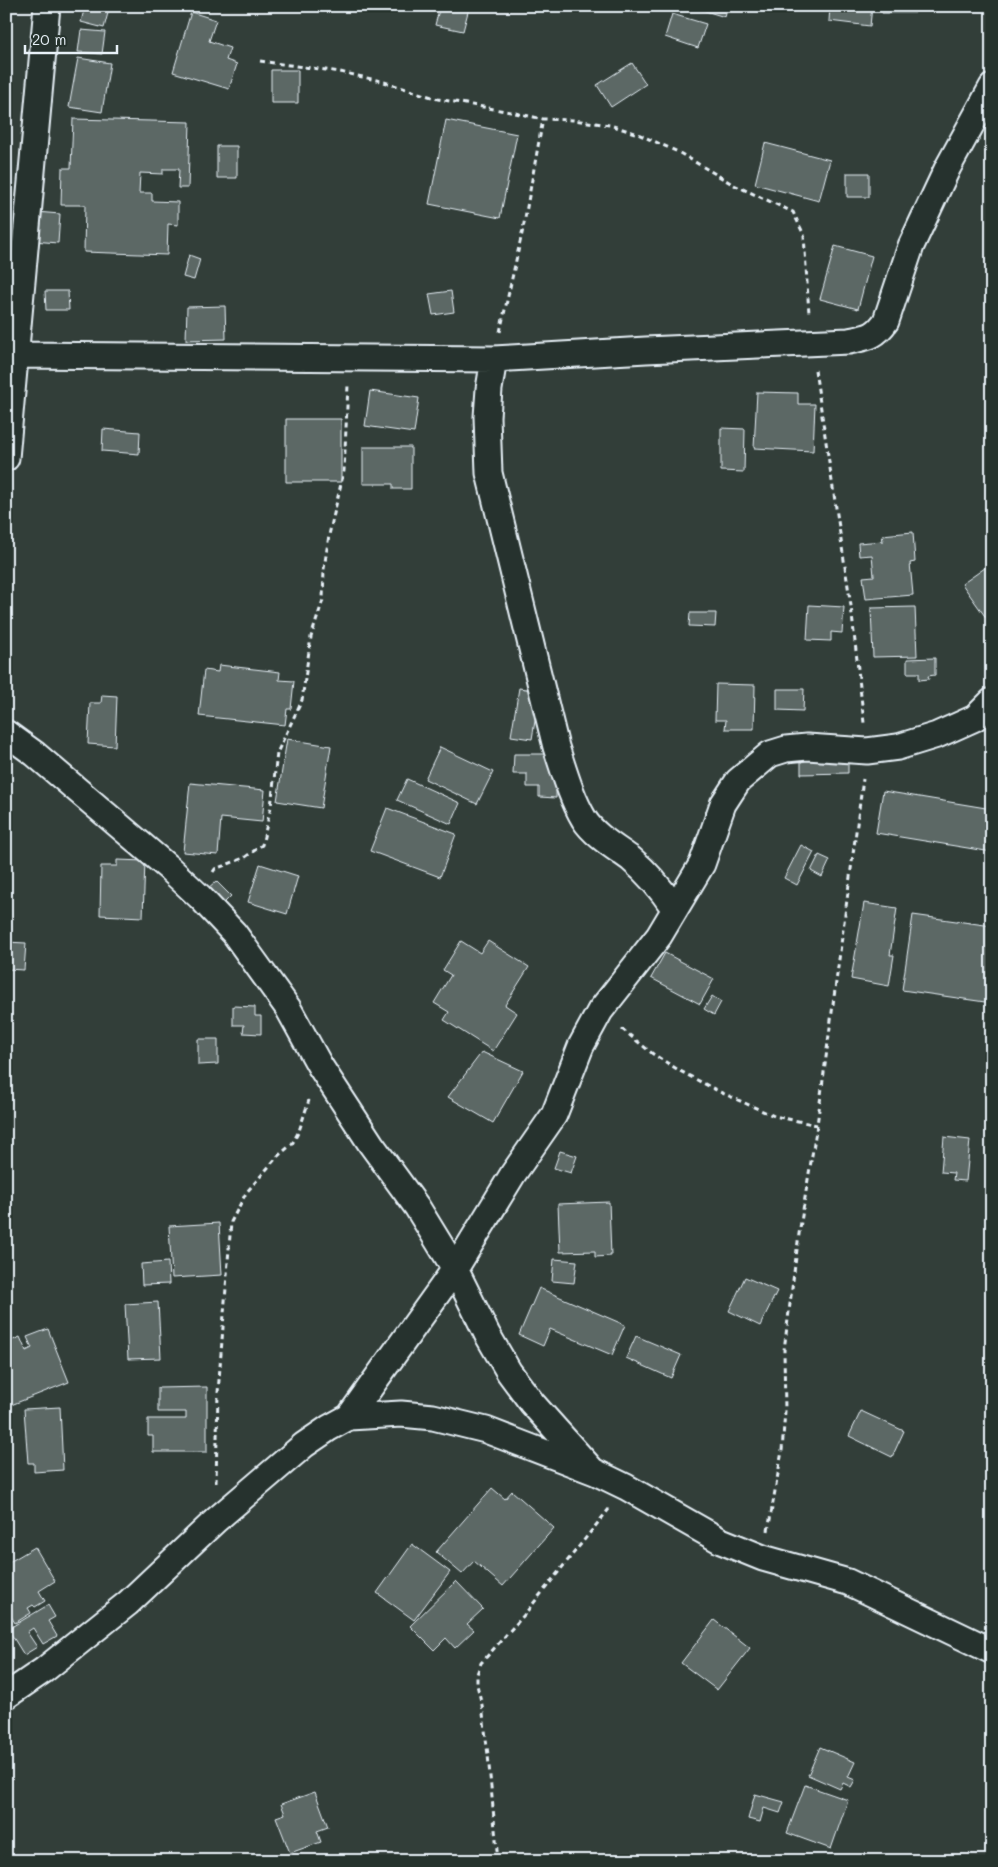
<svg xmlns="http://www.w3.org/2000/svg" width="998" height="1867" font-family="Mali,sans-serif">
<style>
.building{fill:#5c6865;stroke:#e8f1f8}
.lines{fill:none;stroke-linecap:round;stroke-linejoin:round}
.minor-casing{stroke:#e8f1f8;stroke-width:29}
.path{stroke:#e8f1f8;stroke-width:3;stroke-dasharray:5 4;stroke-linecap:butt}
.minor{stroke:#26332d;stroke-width:25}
</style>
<rect width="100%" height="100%" fill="#323e39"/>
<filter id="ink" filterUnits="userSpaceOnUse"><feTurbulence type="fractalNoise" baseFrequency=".02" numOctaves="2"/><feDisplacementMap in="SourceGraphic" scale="10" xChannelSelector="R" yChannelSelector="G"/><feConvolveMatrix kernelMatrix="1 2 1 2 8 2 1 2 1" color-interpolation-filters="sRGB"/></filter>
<g filter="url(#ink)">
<path class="building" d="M 85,6 L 98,6 L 109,9 L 104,28 L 81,22 Z
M 440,6 L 469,8 L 463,31 L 435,25 Z
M 689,6 L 728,6 L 725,17 Z
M 830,6 L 872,6 L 870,26 L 829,21 Z
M 882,6 L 915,6 L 915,13 L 882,13 Z
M 191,12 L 216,20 L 209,41 L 230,48 L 226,60 L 237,64 L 229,89 L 173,72 Z
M 672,14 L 706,24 L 698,48 L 665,37 Z
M 81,30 L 105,32 L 102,54 L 78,52 Z
M 78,58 L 110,63 L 102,112 L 69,107 Z
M 632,63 L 646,84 L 611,107 L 597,85 Z
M 271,70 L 298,70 L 298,103 L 271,103 Z
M 73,119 L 190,122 L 188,188 L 178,188 L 179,169 L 163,169 L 163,174 L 140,173 L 139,193 L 152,193 L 152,201 L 178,202 L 178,225 L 168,224 L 167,255 L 84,252 L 85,205 L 61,205 L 62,168 L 71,168 Z
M 446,120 L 517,134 L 500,218 L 429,204 Z
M 765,143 L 830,160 L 819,201 L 755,184 Z
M 217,146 L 237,146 L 237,178 L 217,178 Z
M 847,173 L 869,173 L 869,197 L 847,197 Z
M 36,212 L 60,214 L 58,243 L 33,241 Z
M 835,246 L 872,256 L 858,309 L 820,299 Z
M 189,255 L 200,259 L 194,280 L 183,277 Z
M 45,291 L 68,291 L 69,310 L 46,310 Z
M 451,291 L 454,312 L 433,315 L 429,294 Z
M 225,306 L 226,339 L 186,340 L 187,307 Z
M 370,391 L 419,398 L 414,433 L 365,426 Z
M 757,392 L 798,393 L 798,404 L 815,404 L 813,451 L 754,448 Z
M 286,419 L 341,419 L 341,482 L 286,482 Z
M 721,428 L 745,429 L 744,472 L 721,471 Z
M 103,429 L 140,432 L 139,454 L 102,451 Z
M 363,447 L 411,447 L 411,489 L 393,489 L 393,484 L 363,484 Z
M 913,532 L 915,562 L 910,563 L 913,595 L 866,599 L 863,577 L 874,576 L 872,555 L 859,556 L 858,543 L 883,541 L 882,535 Z
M 992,563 L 992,616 L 987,619 L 962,584 Z
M 809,605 L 844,607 L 842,633 L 831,632 L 831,641 L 807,640 Z
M 915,607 L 917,656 L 873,657 L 871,608 Z
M 690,613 L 716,613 L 715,627 L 689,626 Z
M 935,658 L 935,675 L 928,676 L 929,679 L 919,680 L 919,673 L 907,673 L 907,659 Z
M 219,665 L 280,672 L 279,680 L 294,681 L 291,709 L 287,709 L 285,725 L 199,716 L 204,670 L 218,672 Z
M 716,684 L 755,685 L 754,729 L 725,729 L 726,720 L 715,720 Z
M 519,688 L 540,691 L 532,739 L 511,736 Z
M 777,689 L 804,689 L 803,711 L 777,710 Z
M 102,695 L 117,696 L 115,746 L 88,744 L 90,703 L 101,703 Z
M 287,739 L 331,746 L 321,808 L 277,801 Z
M 440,747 L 493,772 L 477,804 L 425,779 Z
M 514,754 L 557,754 L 556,798 L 539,797 L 539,787 L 527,787 L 527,774 L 513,774 Z
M 848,754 L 848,773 L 801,774 L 801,755 Z
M 407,779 L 460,803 L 451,824 L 397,800 Z
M 190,783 L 265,790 L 262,822 L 221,818 L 218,855 L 183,852 Z
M 883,791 L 992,809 L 992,852 L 876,833 Z
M 387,808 L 456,834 L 440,877 L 370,851 Z
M 801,845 L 814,852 L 797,885 L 784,878 Z
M 819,855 L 830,860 L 822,877 L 811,871 Z
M 117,860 L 145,861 L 143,917 L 100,915 L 101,866 L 117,866 Z
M 260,864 L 298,876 L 287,914 L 248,902 Z
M 216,881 L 231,896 L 221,906 L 206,890 Z
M 864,903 L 897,908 L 890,955 L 894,955 L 889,986 L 851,979 Z
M 913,915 L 992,926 L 992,1003 L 902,990 Z
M 461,941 L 480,953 L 488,941 L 529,967 L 505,1005 L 517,1013 L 493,1051 L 444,1020 L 449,1012 L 434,1003 L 451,975 L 443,970 Z
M 6,942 L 26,943 L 24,970 L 6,969 Z
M 665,953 L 714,979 L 700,1004 L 651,978 Z
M 712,996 L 721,1002 L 714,1015 L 704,1009 Z
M 233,1006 L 255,1007 L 255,1016 L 261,1016 L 261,1034 L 243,1033 L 244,1025 L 233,1025 Z
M 198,1039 L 218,1039 L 218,1064 L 198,1065 Z
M 482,1052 L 523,1071 L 493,1123 L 448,1097 Z
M 944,1137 L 970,1140 L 966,1181 L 953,1180 L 954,1173 L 941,1172 Z
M 560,1151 L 577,1156 L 571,1173 L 554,1168 Z
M 609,1202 L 611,1256 L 595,1257 L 595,1251 L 560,1252 L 558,1204 Z
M 219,1223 L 222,1275 L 172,1278 L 169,1226 Z
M 554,1259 L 577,1261 L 574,1283 L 552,1281 Z
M 168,1262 L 169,1284 L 142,1285 L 141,1264 Z
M 745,1277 L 777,1291 L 760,1326 L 729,1311 Z
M 539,1288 L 625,1325 L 612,1355 L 550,1329 L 543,1346 L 519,1335 Z
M 158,1302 L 161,1358 L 128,1359 L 125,1304 Z
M 48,1329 L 69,1382 L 6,1407 L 6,1343 L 20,1337 L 26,1351 L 32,1348 L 27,1337 Z
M 636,1336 L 681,1355 L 671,1378 L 626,1358 Z
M 207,1387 L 207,1452 L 153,1452 L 153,1436 L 148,1436 L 148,1419 L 186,1419 L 186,1412 L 158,1412 L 158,1388 Z
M 60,1407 L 63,1470 L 34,1472 L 34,1463 L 28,1463 L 24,1409 Z
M 861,1411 L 904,1431 L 892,1457 L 849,1436 Z
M 492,1488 L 505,1499 L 512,1491 L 554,1528 L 503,1586 L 474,1561 L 462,1574 L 436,1552 Z
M 412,1544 L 450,1572 L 414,1620 L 377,1593 Z
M 35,1547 L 55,1581 L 39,1591 L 45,1601 L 35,1607 L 33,1605 L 28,1608 L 31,1613 L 15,1623 L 6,1608 L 6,1564 Z
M 456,1581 L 483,1609 L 467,1624 L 474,1630 L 455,1648 L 446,1638 L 434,1650 L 410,1626 Z
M 48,1605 L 55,1617 L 48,1621 L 57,1636 L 43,1644 L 33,1628 L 27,1632 L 37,1647 L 24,1655 L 8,1629 Z
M 714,1620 L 750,1648 L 717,1690 L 681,1663 Z
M 820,1747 L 855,1762 L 848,1777 L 855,1780 L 851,1787 L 843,1783 L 840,1789 L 808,1775 Z
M 805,1785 L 848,1800 L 831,1849 L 787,1833 Z
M 315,1792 L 328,1827 L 317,1831 L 321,1842 L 290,1853 L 276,1817 L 285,1814 L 281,1804 Z
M 755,1794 L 784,1802 L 780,1813 L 764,1808 L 760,1822 L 748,1819 Z"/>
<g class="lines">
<defs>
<path id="minor" d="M 16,355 L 494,359 L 646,350 L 849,341 C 868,337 875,337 886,321 L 911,246 L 948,167 L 992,87
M 494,359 L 489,389 L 487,417 L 489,473 L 556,747 C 564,771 571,797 584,819 C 594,835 616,848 631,859 C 648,873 662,890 674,908
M 6,458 L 47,6
M 6,733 L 35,754 L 170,869 L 200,897 L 234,933 L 288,1008 L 320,1066 L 371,1144 L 417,1207 L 455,1269 L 487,1334 L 509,1372 L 532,1403 L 591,1469
M 349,1417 L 455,1269 L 513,1174 L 554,1115 L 581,1046 L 600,1011 L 659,936 L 702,864 L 723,804 L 738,781 L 770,754 L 786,749 L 807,747 L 867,751 L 898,747 L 937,735 L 975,718 L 992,701
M 6,1696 L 44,1670 L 128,1603 L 216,1520 L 304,1445 L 329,1428 L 349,1417 L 401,1414 L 433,1417 L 486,1430 L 595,1472 L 626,1487 L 721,1541 L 763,1558 L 848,1582 L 992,1651"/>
</defs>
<use href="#minor" class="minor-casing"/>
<path class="path" d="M 260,61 L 340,72 L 381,81 L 438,99 L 511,112 L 543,119 L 573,120 L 610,125 L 638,134 L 678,152 L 734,185 L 793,212 L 804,235 L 809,314
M 500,332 L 523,229 L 543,119
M 815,370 L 851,606 L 864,723
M 213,872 L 215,869 L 244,858 L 262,845 L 271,807 L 277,753 L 302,700 L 311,637 L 323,600 L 324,569 L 329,535 L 344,471 L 348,385
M 622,1029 L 653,1054 L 680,1071 L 720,1092 L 774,1116 L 817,1125
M 216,1483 L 218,1393 L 231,1222 L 246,1193 L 278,1156 L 292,1144 L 299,1131 L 309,1100
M 768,1531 L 782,1451 L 785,1411 L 784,1350 L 799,1234 L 817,1125 L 863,779
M 498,1861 L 488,1755 L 482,1705 L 477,1685 L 477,1674 L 481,1663 L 524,1615 L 609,1509"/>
<use href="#minor" class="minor"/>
</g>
</g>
<rect width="998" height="1867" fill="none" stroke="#26332d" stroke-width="25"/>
<rect x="12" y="12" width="973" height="1842" fill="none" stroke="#e8f1f8" stroke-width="2" filter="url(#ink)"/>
<path d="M25 45v8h92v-8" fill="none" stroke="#e8f1f8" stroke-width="2.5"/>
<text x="32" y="45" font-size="15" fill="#e8f1f8" stroke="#26332d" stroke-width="4" paint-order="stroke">20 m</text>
</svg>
